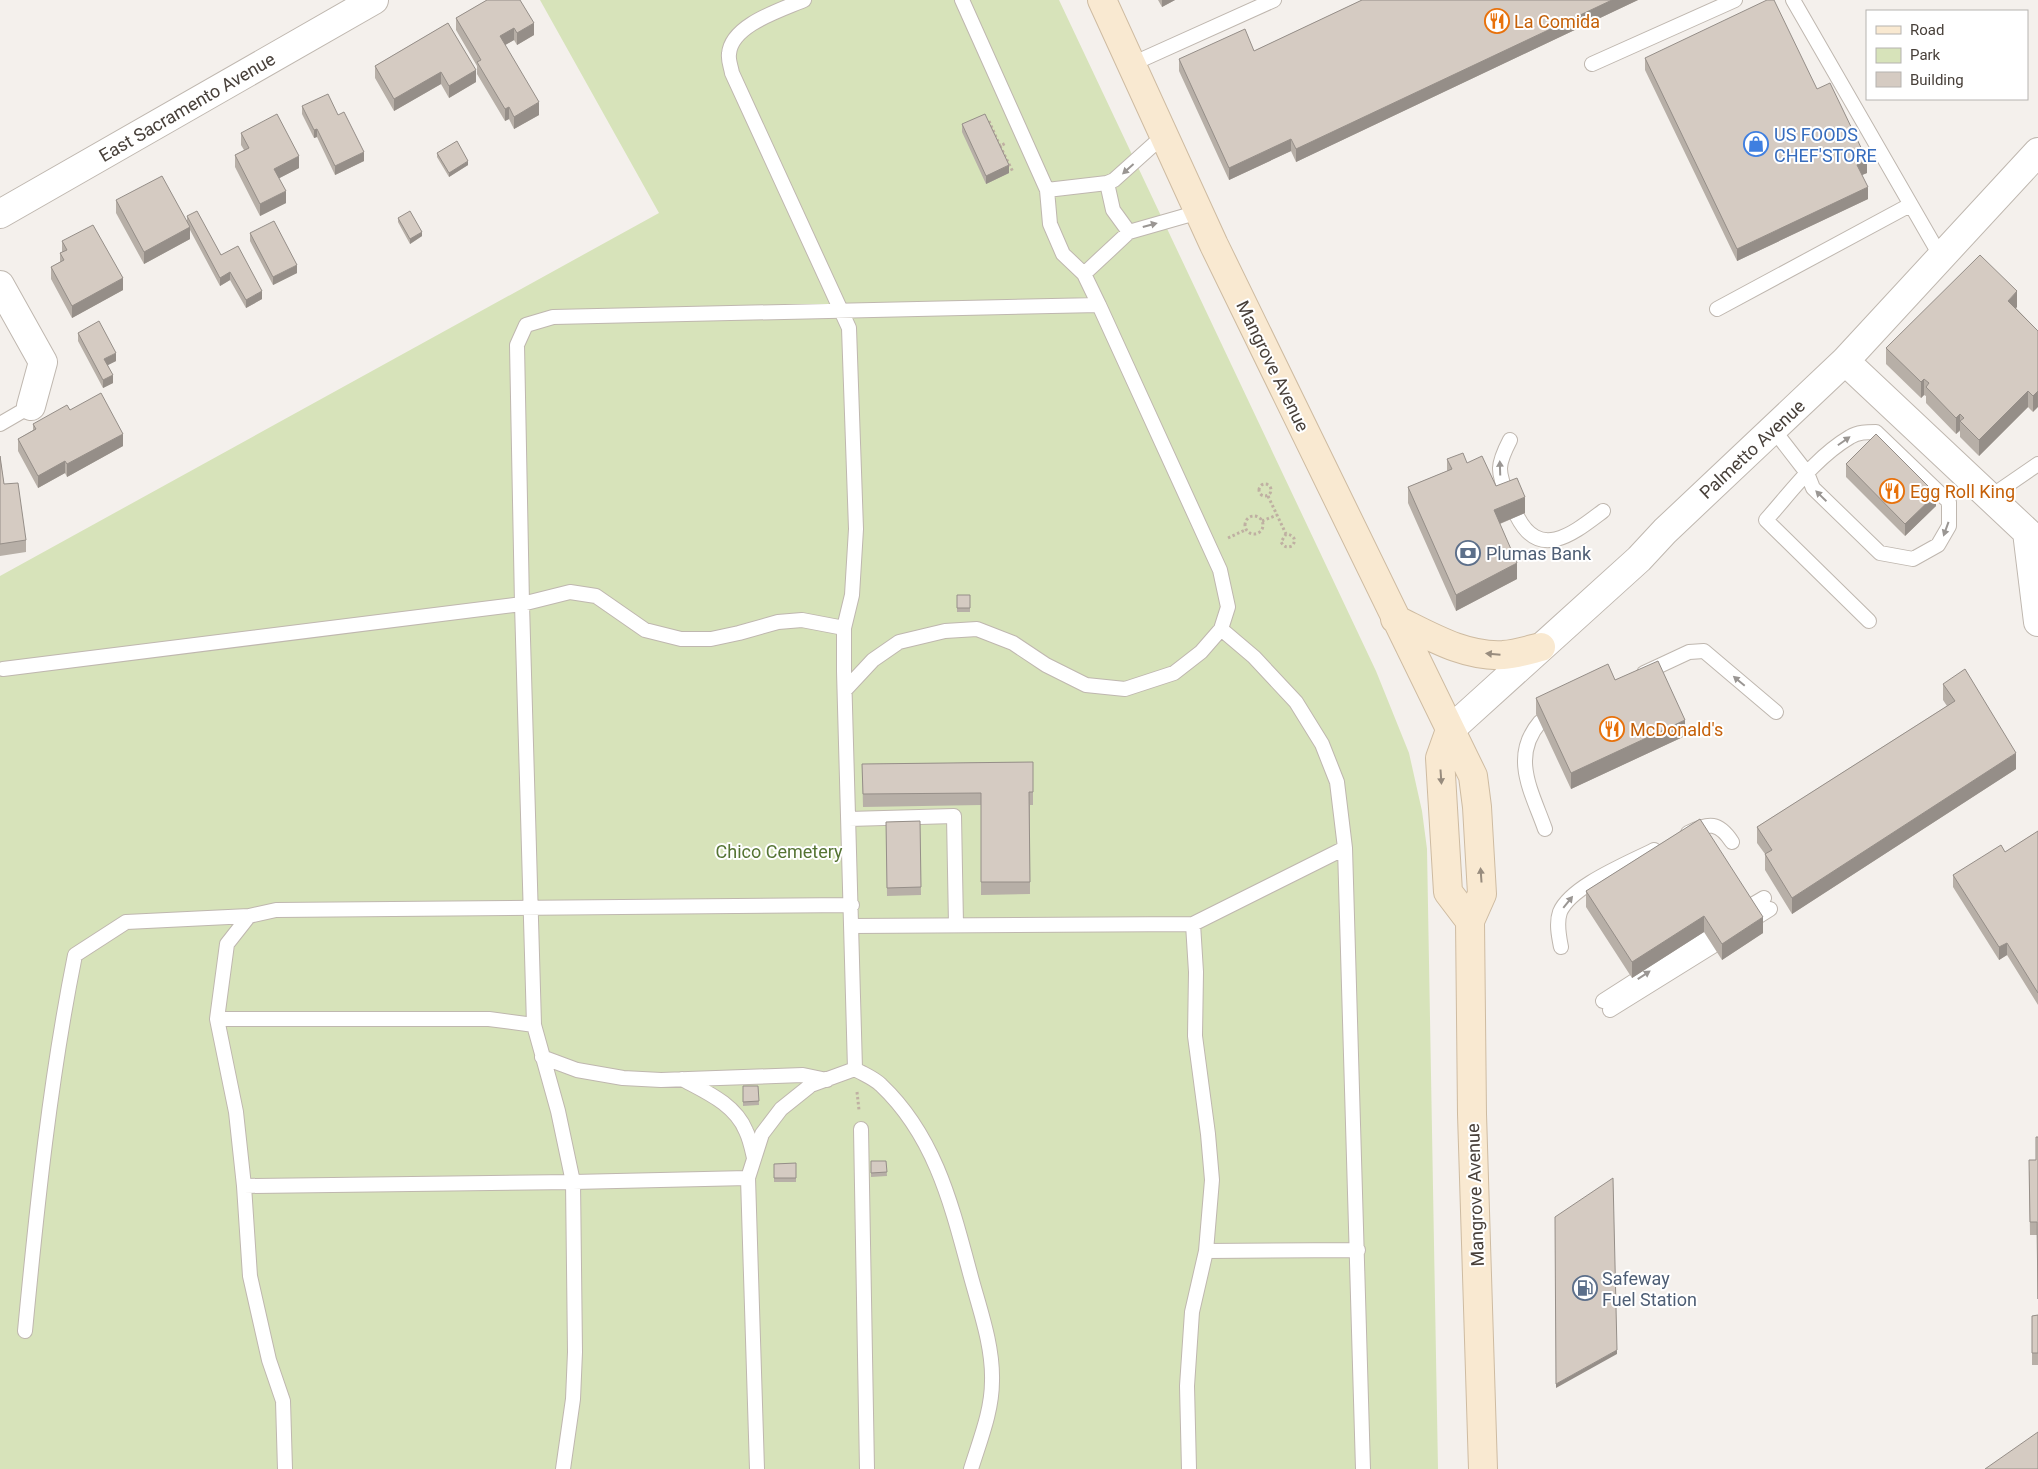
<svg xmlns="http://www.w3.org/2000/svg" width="2038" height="1469" font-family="Roboto,sans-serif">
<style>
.green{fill:#d7e3ba}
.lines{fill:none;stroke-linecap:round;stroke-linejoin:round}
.lane-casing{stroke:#bfb7af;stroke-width:16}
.street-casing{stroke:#bfb7af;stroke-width:30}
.secondary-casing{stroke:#cebba1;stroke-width:30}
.path{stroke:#bfb0a2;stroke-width:3;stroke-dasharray:2.5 2.5;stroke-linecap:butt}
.lane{stroke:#fff;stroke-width:14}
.street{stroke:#fff;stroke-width:28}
.secondary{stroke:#f9e9d1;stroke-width:28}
.wall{fill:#b7afa7}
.shaded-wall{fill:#958e88}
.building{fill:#d5cbc2;stroke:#958e88}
.oneway{fill:#9a9693}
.oneway2{fill:#988c7e}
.labels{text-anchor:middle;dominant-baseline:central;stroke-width:4;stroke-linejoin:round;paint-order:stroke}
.food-label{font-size:18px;fill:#c56008;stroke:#fff;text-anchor:start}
.street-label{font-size:18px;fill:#48403a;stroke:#fff}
.shop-label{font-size:18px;fill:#366cbe;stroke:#fff;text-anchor:start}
.service-label{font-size:18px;fill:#4e5e75;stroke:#fff;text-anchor:start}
.park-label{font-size:18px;fill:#557433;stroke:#fff}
</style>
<rect width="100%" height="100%" fill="#f4f0ec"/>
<path class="green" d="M 540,0 L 1059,0 L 1376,671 L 1409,753 L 1422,811 L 1427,849 L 1438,1469 L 0,1469 L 0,576 L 659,213 Z"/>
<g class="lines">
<defs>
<path id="lane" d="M 804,0 C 781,10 731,25 729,54 C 728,60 731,67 732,73 L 849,328 L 856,529 L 852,595 L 844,628 L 844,671 L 855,1069
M 962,0 L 1047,190 L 1050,224 L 1063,254 L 1084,274 L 1099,305 L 1220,570 L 1228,607 L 1221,629 L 1254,657 L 1296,702 L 1322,744 L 1337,782 L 1345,848 L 1363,1469
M 1793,0 L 1941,257
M 1132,64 L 1274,0
M 1592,64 L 1735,0
M 1107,183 L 1113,210 L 1129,232
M 1047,190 L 1107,183 L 1114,180 L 1163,136
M 1084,274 L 1129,232 L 1199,212
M 1717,309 L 1910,205
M 0,424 L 31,406
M 1773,429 L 1807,473 L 1813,488 L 1880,553 L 1913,559 L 1938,545 L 1949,526 L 1949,502 L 1876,432 C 1867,432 1858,432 1850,437 C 1816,457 1791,492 1766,520 L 1869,621
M 1508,497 C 1497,471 1497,465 1510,440
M 1990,497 L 2038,464
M 1517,516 C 1540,562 1575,532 1603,511
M 3,669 L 522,604 L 570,592 L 596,596 L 645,630 L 681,639 L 711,639 L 739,633 L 778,622 L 802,620 L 844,628
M 1644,673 L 1689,652 L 1704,651 L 1776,712
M 845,690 L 873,660 L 899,642 L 945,631 L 977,629 L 1013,643 L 1046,665 L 1086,685 L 1125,689 L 1174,673 L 1201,652 L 1221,629
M 1540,722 C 1510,757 1532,792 1545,829
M 849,819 L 954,816 L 956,925
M 1688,833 C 1709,822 1719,822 1732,842
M 1747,908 L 1764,898
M 1754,919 L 1770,909
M 852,926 L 1193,924 L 1345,848
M 1561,947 C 1559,937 1556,923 1560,912 C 1571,886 1629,863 1654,850
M 1603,1001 L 1706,935
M 1610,1010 L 1713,946
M 217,1019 L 489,1019 L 534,1025
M 542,1057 L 577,1070 L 623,1078 L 661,1080 L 803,1075 L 827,1080
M 855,1069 C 863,1074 874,1078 881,1085 C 936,1137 952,1207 971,1277 C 980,1310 993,1346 992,1381 C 992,1411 980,1440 971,1469
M 682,1079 C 706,1092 735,1104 746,1131 C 750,1139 752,1149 754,1158
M 861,1129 L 867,1469
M 244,1186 L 573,1182 L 748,1178
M 1206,1251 L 1358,1250
M 25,1331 C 37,1205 50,1079 75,955 L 126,922 L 249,916
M 285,1469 L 283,1401 L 269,1360 L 250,1276 L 244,1186 L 236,1112 L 217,1019 L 227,944 L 249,916 L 276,910 L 852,905
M 563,1469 L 573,1399 L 575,1352 L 573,1182 L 558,1111 L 534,1025 L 522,604 L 517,345 L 526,325 L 553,317 L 1099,305
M 757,1469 L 748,1178 L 762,1134 L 781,1109 L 811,1085 L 855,1069
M 1189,1469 L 1187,1386 L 1192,1312 L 1206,1251 L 1212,1180 L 1208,1134 L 1195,1036 L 1196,972 L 1193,924"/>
<path id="street" d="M 0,214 L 374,0
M 0,285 L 43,362 L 31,406
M 1845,361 L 2027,532 L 2038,622
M 1450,730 L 1639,559 L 1665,531 L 1845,361 L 2038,152"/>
<path id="secondary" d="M 1102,0 L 1214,245 L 1473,776 L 1477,807 L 1482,894 L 1470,921 L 1472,1114 L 1483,1469
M 1395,619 C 1430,636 1464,657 1503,655 C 1516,654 1529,650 1541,647
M 1450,730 L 1440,758 L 1448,892 L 1470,921"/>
</defs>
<use href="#lane" class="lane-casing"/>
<use href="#street" class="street-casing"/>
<use href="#secondary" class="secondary-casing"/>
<path class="path" d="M 989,121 L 1000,146 L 1006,143
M 1000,146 L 1013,172
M1259 490a6 6 0 1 1 12 0a6 6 0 1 1-12 0Z
M 1268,496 L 1286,534 C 1294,535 1297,540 1292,546 C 1287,548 1284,547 1281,542 L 1286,534
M1245 525a9 9 0 1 1 18 0a9 9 0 1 1-18 0Z
M 1262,521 L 1277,515
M 1228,538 L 1245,530
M 857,1092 L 859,1110"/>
<use href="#lane" class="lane"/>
<use href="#street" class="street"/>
<use href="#secondary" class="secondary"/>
</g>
<path class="wall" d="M 487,0 L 534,35 L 517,45 L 514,40 L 505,45 L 539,115 L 514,129 L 509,119 L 505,121 L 477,74 L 477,66 L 456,30 L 456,18 Z
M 1158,0 L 1175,0 L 1162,7 Z
M 1362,0 L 1638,0 L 1296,162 L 1291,151 L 1229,180 L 1179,71 L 1179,59 L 1254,51 Z
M 448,23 L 476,82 L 449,98 L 441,84 L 394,111 L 375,78 L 375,66 Z
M 1645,58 L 1817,89 L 1867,173 L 1862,175 L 1868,199 L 1737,261 L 1645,70 Z
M 302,106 L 364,161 L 335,175 L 317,137 L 314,138 L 302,114 Z
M 962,124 L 1009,173 L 986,184 L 962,132 Z
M 241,133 L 299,168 L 279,178 L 286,203 L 260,216 L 235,167 L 235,155 L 244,150 L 241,145 Z
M 437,153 L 468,165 L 449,177 L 437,157 Z
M 116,200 L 187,221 L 187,216 L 221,255 L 262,299 L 246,308 L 230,280 L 220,286 L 190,230 L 190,239 L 144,264 L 116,213 Z
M 398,218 L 422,236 L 410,244 L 398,222 Z
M 250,233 L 297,273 L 273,285 L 250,241 Z
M 62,241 L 123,290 L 72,318 L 51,279 L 51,267 L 60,262 L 60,253 L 62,252 Z
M 2017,307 L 2016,308 L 2038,331 L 2033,412 L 2028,407 L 1979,456 L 1960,437 L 1960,431 L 1956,434 L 1926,403 L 1926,396 L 1924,395 L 1921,398 L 1886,364 L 1886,348 Z
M 78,333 L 116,361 L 108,365 L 113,383 L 103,388 L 78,341 Z
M 70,410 L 123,446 L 67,477 L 65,473 L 38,488 L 18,451 L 18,439 L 33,430 L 33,424 Z
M 0,456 L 4,484 L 26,540 L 26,552 L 0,556 Z
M 1447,459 L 1467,463 L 1525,513 L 1500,524 L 1517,579 L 1456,611 L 1408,503 L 1408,487 L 1447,471 Z
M 1846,464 L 1936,506 L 1905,536 L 1846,477 Z
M 957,595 L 970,595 L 970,612 L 957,612 Z
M 1615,680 L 1685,736 L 1571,789 L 1536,714 L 1536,698 Z
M 1943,684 L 2016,769 L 1792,914 L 1765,870 L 1765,854 L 1757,843 L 1757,827 L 1947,706 L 1943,700 Z
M 1033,762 L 1033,805 L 1030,805 L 1030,894 L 981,895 L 981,805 L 863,807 L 862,764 Z
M 1700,819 L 1763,933 L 1722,960 L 1704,932 L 1632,978 L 1586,907 L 1586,891 Z
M 920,821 L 921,895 L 887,896 L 886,822 Z
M 2038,831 L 2038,1005 L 2007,955 L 1999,960 L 1953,887 L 1953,875 L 2005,852 Z
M 743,1086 L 758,1086 L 759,1105 L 743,1106 Z
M 2036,1160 L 2037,1235 L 2030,1235 L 2029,1172 Z
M 871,1161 L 886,1161 L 887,1176 L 871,1177 Z
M 796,1163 L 796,1182 L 774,1182 L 774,1164 Z
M 2038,1315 L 2038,1365 L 2032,1365 L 2032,1316 Z"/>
<path class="shaded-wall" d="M 1162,0 L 1175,0 L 1162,7 Z
M 1612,0 L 1638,0 L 1296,162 L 1296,149 Z
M 534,23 L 534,35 L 517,45 L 517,33 Z
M 514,28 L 514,40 L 500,48 L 500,36 Z
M 476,70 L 476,82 L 449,98 L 449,86 Z
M 441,72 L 441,84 L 394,111 L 394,99 Z
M 539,102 L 539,115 L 514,129 L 514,117 Z
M 509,107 L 509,119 L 505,121 L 505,109 Z
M 317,129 L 317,137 L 314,138 L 314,130 Z
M 1291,139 L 1291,151 L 1229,180 L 1229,168 Z
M 364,152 L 364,161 L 335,175 L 335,166 Z
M 299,156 L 299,168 L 274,181 L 274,169 Z
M 1867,160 L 1867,173 L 1857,177 L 1857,165 Z
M 468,161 L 468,165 L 449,177 L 449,173 Z
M 1009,165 L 1009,173 L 986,184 L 986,176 Z
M 1868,187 L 1868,199 L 1737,261 L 1737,249 Z
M 286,191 L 286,203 L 260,216 L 260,204 Z
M 190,227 L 190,239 L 144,264 L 144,252 Z
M 422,232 L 422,236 L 410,244 L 410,239 Z
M 297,265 L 297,273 L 273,285 L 273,277 Z
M 230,272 L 230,280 L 220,286 L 220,278 Z
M 123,278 L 123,290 L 72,318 L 72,306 Z
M 262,291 L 262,299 L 246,308 L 246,300 Z
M 2017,291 L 2017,307 L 2008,317 L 2008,301 Z
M 116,353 L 116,361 L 104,367 L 104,359 Z
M 113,375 L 113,383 L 103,388 L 103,380 Z
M 1924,379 L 1924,395 L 1921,398 L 1921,382 Z
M 2028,391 L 2028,407 L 1979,456 L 1979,440 Z
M 2038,391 L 2038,407 L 2033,412 L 2033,396 Z
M 1960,414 L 1960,430 L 1956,434 L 1956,418 Z
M 123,434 L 123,446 L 67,477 L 67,464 Z
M 65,461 L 65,473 L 38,488 L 38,476 Z
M 1936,494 L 1936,506 L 1905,536 L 1905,524 Z
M 1525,497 L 1525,513 L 1494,526 L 1494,510 Z
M 1517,563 L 1517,579 L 1456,611 L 1456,595 Z
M 1685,720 L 1685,736 L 1571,789 L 1571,773 Z
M 2016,753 L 2016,769 L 1792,914 L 1792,898 Z
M 1704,916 L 1704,932 L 1632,978 L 1632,962 Z
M 1763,917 L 1763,933 L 1722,960 L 1722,944 Z
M 2007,943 L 2007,955 L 1999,960 L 1999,947 Z
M 1617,1350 L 1617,1354 L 1556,1388 L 1556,1384 Z"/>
<path class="building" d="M 487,0 L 520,0 L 534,23 L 517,33 L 514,28 L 500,36 L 539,102 L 514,117 L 509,107 L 505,109 L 477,62 L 481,60 L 456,18 Z
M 1362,0 L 1612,0 L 1296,149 L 1291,139 L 1229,168 L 1179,59 L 1245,29 L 1254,51 Z
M 1767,0 L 1774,0 L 1817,89 L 1830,83 L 1867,160 L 1857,165 L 1868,187 L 1737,249 L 1645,58 Z
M 448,23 L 476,70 L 449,86 L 441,72 L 394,99 L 375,66 Z
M 328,94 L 338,115 L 344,112 L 364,152 L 335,166 L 317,129 L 314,130 L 302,106 Z
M 277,114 L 299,156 L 274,169 L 286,191 L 260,204 L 235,155 L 249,148 L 241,133 Z
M 985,114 L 1009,165 L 986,176 L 962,124 Z
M 457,141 L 468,161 L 449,173 L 437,153 Z
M 162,176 L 190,227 L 144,252 L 116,200 Z
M 197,211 L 221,255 L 238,246 L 262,291 L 246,300 L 230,272 L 220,278 L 187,216 Z
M 410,211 L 422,232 L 410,239 L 398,218 Z
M 274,221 L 297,265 L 273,277 L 250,233 Z
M 93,225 L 123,278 L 72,306 L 51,267 L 64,260 L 60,253 L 67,250 L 62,241 Z
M 1980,255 L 2017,291 L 2008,301 L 2038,331 L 2038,391 L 2033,396 L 2028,391 L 1979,440 L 1960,421 L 1964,418 L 1960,414 L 1956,418 L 1926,387 L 1929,383 L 1924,379 L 1921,382 L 1886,348 Z
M 99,321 L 116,353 L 104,359 L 113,375 L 103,380 L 78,333 Z
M 101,393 L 123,434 L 67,464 L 65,461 L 38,476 L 18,439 L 36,429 L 33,424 L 67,405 L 70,410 Z
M 1876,434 L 1936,494 L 1905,524 L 1846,464 Z
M 1463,453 L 1467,463 L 1482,456 L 1496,486 L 1517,478 L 1525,497 L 1494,510 L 1517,563 L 1456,595 L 1408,487 L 1452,469 L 1447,459 Z
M 0,456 L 4,484 L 18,483 L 26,540 L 0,544 Z
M 957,595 L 970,595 L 970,608 L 957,608 Z
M 1658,661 L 1685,720 L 1571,773 L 1536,698 L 1608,664 L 1615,680 Z
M 1965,669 L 2016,753 L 1792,898 L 1765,854 L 1772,850 L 1757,827 L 1955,701 L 1943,684 Z
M 1033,762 L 1033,792 L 1029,792 L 1030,882 L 981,882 L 981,793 L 863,794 L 862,764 Z
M 1700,819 L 1763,917 L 1722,944 L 1704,916 L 1632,962 L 1586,891 Z
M 920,821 L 921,887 L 887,888 L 886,822 Z
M 2038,831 L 2038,993 L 2007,943 L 1999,947 L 1953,875 L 2001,845 L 2005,852 Z
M 743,1086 L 758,1086 L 759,1101 L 743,1102 Z
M 2036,1137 L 2038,1137 L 2038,1299 L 2037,1222 L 2030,1222 L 2029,1160 L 2036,1160 Z
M 871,1161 L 886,1161 L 887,1172 L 871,1173 Z
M 796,1163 L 796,1178 L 774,1178 L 774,1164 Z
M 1613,1178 L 1617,1350 L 1556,1384 L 1555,1217 Z
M 2038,1315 L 2038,1353 L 2032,1353 L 2032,1316 Z
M 2038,1432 L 2038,1469 L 1985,1469 Z"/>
<defs><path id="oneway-solid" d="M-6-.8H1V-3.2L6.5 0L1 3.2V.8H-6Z" transform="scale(1.25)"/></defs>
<g class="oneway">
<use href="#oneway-solid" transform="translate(1128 169) rotate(138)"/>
<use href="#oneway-solid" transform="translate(1150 225) rotate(-15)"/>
<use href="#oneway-solid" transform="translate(1844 441) rotate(-35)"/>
<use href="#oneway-solid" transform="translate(1500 468) rotate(-92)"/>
<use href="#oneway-solid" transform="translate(1821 496) rotate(-136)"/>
<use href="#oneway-solid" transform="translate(1946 529) rotate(110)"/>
<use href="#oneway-solid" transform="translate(1739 681) rotate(-140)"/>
<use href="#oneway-solid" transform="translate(1568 902) rotate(-51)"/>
<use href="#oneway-solid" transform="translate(1644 975) rotate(-33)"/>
</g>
<g class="oneway2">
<use href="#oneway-solid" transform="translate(1493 654) rotate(-175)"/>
<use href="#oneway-solid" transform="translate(1441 777) rotate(86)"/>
<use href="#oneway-solid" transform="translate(1481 875) rotate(-94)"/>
</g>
<defs>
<symbol id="restaurant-ring" viewBox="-11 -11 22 22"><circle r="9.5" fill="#fff" stroke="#e8710a" stroke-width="1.5"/><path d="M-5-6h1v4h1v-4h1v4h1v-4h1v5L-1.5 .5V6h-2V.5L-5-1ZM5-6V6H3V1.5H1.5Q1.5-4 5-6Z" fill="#e8710a"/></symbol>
<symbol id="shop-ring" viewBox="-11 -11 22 22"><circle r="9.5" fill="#fff" stroke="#3f7fe0" stroke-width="1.5"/><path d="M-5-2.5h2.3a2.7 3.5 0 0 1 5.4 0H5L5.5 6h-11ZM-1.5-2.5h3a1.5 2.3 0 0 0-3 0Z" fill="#3f7fe0"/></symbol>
<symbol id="bank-ring" viewBox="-11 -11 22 22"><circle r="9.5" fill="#fff" stroke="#5c6f8a" stroke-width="1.5"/><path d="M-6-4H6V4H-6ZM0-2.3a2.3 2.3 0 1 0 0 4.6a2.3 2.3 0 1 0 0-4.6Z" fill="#5c6f8a"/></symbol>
<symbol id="fuel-ring" viewBox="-11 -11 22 22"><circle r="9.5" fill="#fff" stroke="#5c6f8a" stroke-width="1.5"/><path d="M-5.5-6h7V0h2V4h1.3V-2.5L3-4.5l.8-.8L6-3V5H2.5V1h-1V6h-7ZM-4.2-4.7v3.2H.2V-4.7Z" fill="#5c6f8a"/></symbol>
</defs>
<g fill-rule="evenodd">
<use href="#restaurant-ring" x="1483" y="7" width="28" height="28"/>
<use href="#shop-ring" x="1742" y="130" width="28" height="28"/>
<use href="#restaurant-ring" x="1878" y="477" width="28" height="28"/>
<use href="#bank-ring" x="1454" y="539" width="28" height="28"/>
<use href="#restaurant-ring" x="1598" y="715" width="28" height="28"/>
<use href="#fuel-ring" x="1571" y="1274" width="28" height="28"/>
</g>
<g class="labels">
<g class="food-label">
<text x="1514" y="21">La Comida</text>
<text x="1910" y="491">Egg Roll King</text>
<text x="1630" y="729">McDonald's</text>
</g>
<g class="street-label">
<text transform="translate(187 107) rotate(-30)">East Sacramento Avenue</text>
<text transform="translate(1273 366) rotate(64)">Mangrove Avenue</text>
<text transform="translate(1752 449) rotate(-43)">Palmetto Avenue</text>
<text transform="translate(1475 1195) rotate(-92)">Mangrove Avenue</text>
</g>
<g class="shop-label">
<text x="1774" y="134">US FOODS<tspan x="1774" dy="21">CHEF'STORE</tspan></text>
</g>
<g class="service-label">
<text x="1486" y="553">Plumas Bank</text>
<text x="1602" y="1278">Safeway<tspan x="1602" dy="21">Fuel Station</tspan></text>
</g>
<g class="park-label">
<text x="779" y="851">Chico Cemetery</text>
</g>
</g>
<rect x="1866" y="10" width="162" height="90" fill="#ffffff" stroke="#b6b3b0"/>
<rect x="1876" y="26" width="25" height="8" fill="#f9e9d1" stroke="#b6b3b0"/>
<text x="1910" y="35" font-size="15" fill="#48403a">Road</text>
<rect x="1876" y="48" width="25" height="15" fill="#d7e3ba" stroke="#b6b3b0"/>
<text x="1910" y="60" font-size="15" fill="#48403a">Park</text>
<rect x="1876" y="72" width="25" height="15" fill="#d5cbc2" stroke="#b6b3b0"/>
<text x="1910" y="85" font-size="15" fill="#48403a">Building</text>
</svg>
